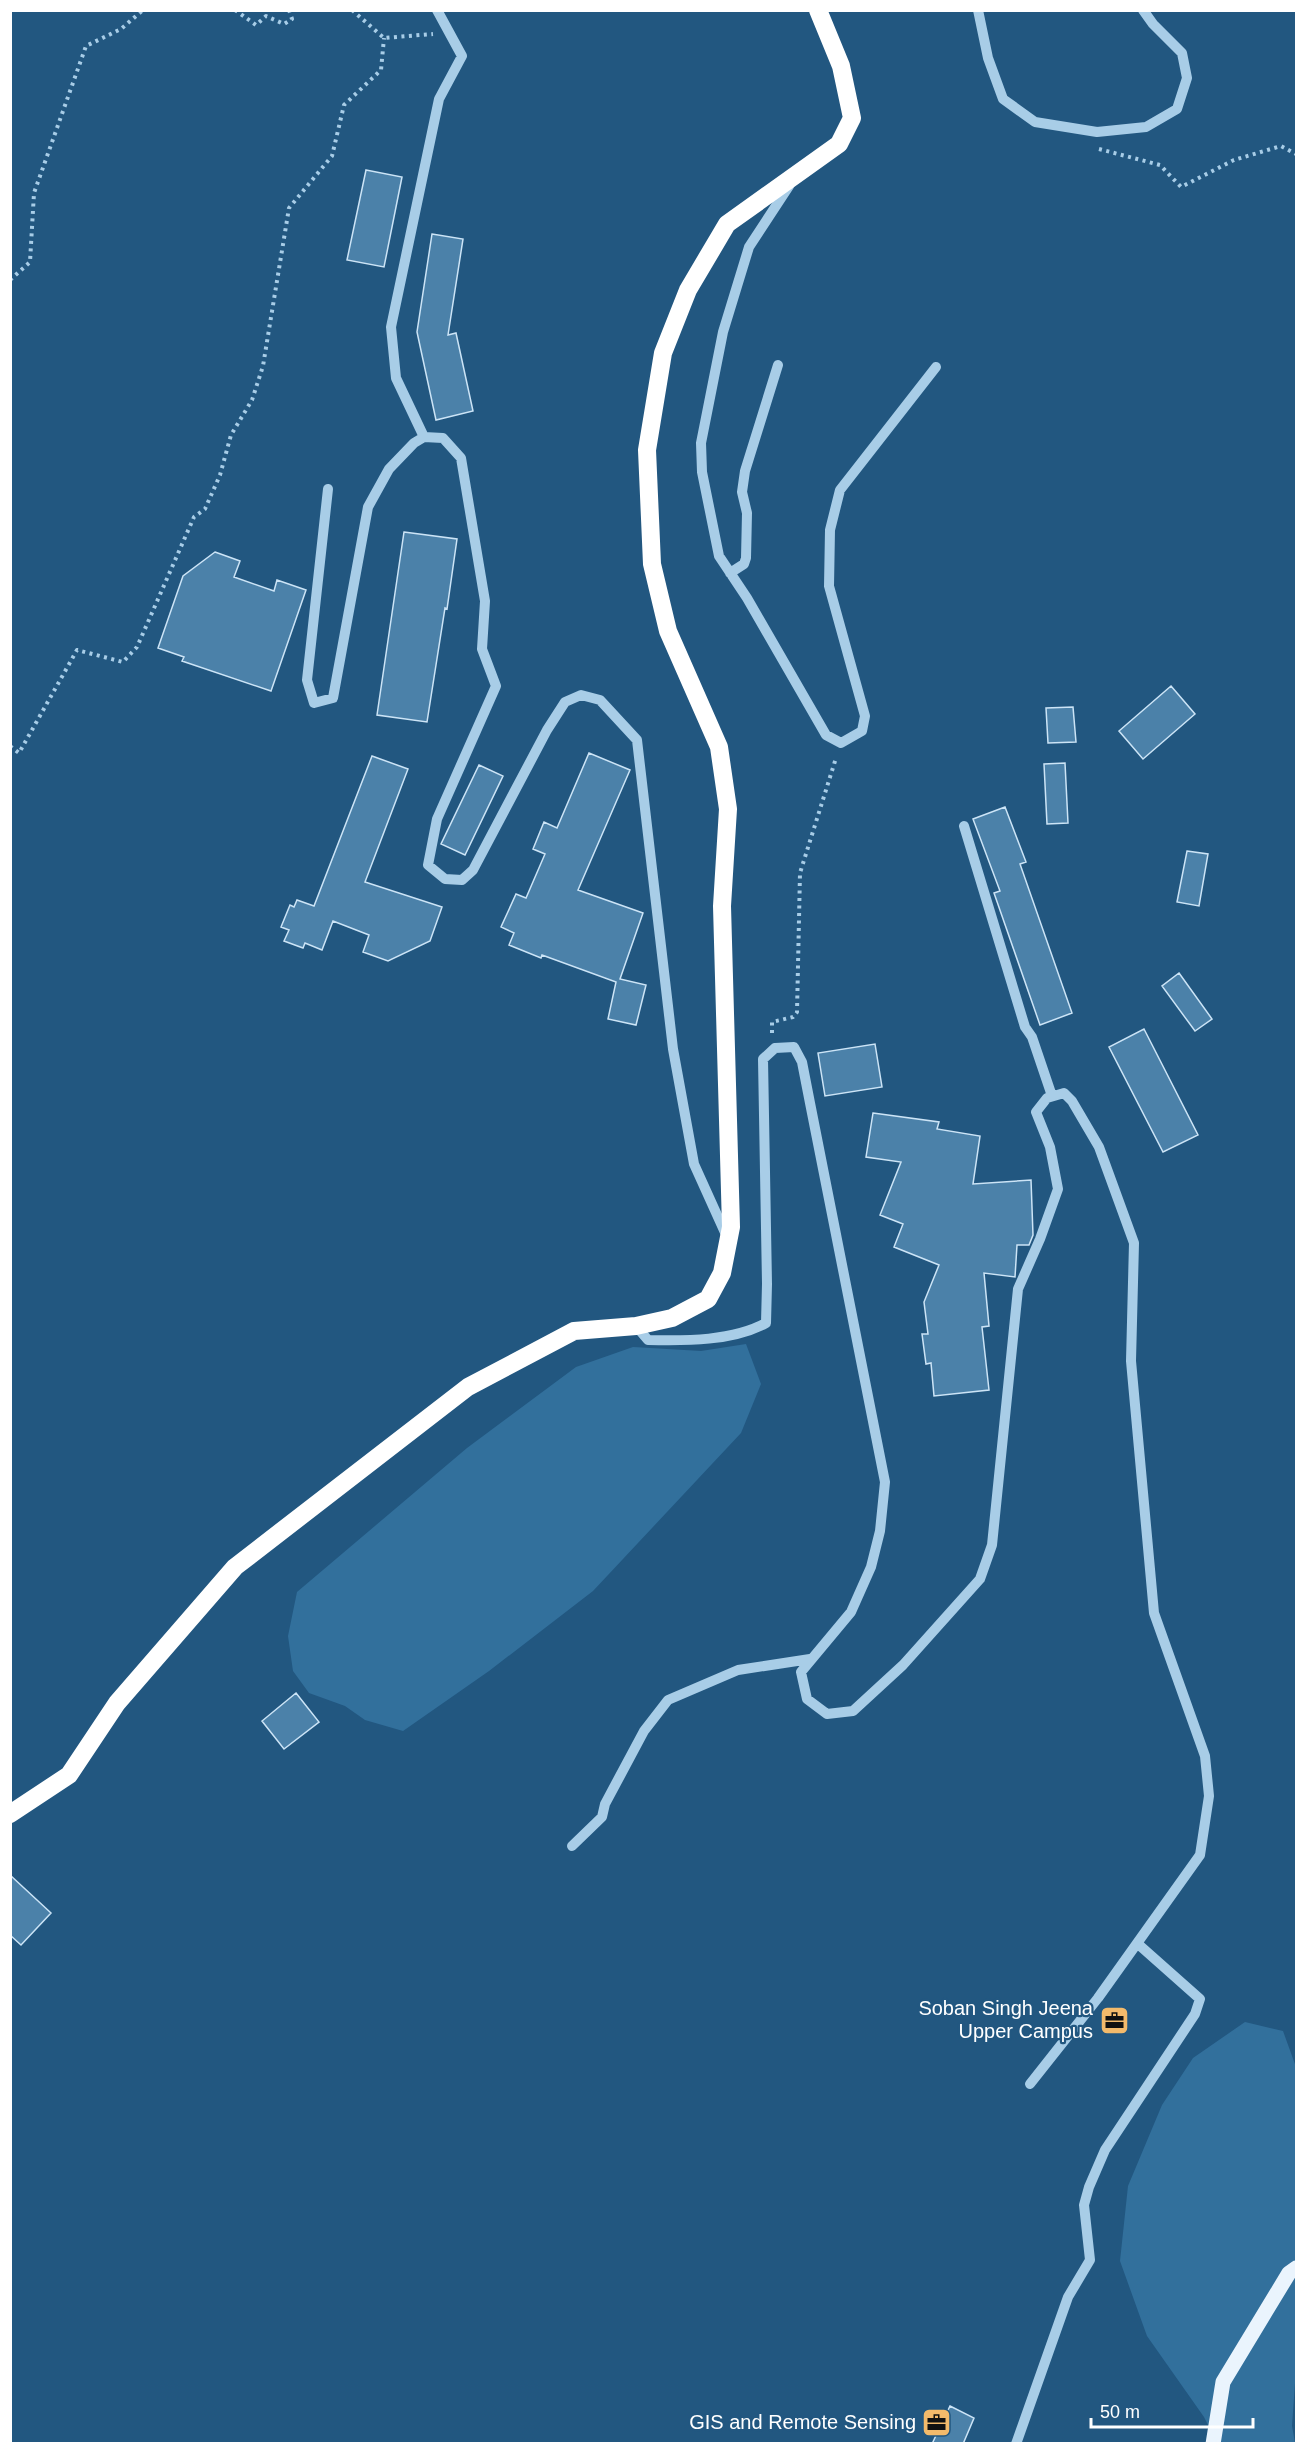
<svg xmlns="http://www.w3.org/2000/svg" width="1307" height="2454" font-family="Arial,sans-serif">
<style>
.green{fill:#32709c}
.building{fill:#4b81a9;stroke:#cce4f6;stroke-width:1.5}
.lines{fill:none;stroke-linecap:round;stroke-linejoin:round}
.path{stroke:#a8cde7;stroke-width:4;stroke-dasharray:3 4.5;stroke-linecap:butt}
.minor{stroke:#a8cde7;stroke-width:10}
.major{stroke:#eaf4fd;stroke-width:15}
.highway{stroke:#fff;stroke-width:18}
.labels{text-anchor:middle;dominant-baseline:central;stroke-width:4.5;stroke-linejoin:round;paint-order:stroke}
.poi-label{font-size:20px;fill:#fff;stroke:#225780;text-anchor:end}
</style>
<rect width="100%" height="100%" fill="#225780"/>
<path class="green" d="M 746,1344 L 761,1384 L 741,1433 L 593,1591 L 489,1671 L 403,1731 L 365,1720 L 345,1706 L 309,1693 L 293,1671 L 288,1636 L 297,1592 L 467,1448 L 576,1367 L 633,1347 L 701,1351 Z
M 1245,2022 L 1283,2031 L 1296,2067 L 1296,2369 L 1292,2426 L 1295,2443 L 1217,2443 L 1204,2417 L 1147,2336 L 1120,2261 L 1128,2186 L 1162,2105 L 1193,2058 Z"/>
<path class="building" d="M 366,170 L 402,177 L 384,267 L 347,260 Z
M 432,234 L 463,239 L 448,335 L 456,333 L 473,411 L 436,420 L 417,332 Z
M 404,532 L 457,539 L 447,609 L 445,608 L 427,722 L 377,715 Z
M 215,552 L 240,561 L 234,577 L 274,591 L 277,580 L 306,590 L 271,691 L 182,661 L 184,657 L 158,648 L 183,576 Z
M 1171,686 L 1195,714 L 1143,759 L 1119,731 Z
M 1073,707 L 1076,742 L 1048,743 L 1046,708 Z
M 589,753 L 630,770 L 578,890 L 643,913 L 620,979 L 646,985 L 636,1025 L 608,1019 L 616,982 L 542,955 L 541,958 L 509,945 L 514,933 L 501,927 L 516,894 L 526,898 L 545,854 L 533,849 L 544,822 L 557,828 Z
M 372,756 L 408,769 L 365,882 L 442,907 L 430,941 L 388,961 L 363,952 L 369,935 L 333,921 L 322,950 L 305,943 L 303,948 L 284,941 L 289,930 L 281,927 L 290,905 L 294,907 L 297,900 L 314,906 Z
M 1065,763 L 1068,823 L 1047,824 L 1044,764 Z
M 479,765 L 503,776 L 465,855 L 441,844 Z
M 1005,807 L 1026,862 L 1020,864 L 1072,1013 L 1040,1025 L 994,893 L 1000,891 L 973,819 Z
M 1187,851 L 1208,854 L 1199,906 L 1177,902 Z
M 1179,973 L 1212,1019 L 1195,1031 L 1162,986 Z
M 1144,1029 L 1198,1135 L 1163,1152 L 1109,1047 Z
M 875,1044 L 882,1087 L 825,1096 L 818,1053 Z
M 873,1113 L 939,1122 L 937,1129 L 980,1136 L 973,1184 L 1031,1180 L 1033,1235 L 1029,1245 L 1017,1245 L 1015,1277 L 984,1273 L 989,1326 L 982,1327 L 989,1390 L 934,1396 L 931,1363 L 926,1364 L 922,1334 L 928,1334 L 924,1302 L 939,1265 L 894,1247 L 903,1224 L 880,1215 L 901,1162 L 866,1157 Z
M 296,1693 L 319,1722 L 284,1749 L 262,1721 Z
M 10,1875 L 51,1913 L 21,1945 L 10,1935 Z
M 950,2406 L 974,2418 L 963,2444 L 932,2444 Z"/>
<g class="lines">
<path class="path" d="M 235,10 L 256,25 L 266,16 L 284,24 L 292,19 L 289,10
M 352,10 L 384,38 L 433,34
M 1099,149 L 1160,165 L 1181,187 L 1234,160 L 1281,146 L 1296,154
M 10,280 L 30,262 L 34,193 L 86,46 L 121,29 L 143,10
M 10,746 L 19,753 L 77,650 L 123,662 L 137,647 L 194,517 L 205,509 L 220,475 L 231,435 L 252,400 L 263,366 L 289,208 L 332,156 L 344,105 L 381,70 L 384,38
M 772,1033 L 772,1022 L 793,1017 L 797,1012 L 800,873 L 836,758"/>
<path class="minor" d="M 978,10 L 988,58 L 1003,99 L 1035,122 L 1097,132 L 1146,127 L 1177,109 L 1187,78 L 1182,53 L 1153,24 L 1143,10
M 789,186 L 749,247 L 723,332 L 701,443 L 702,472 L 719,556 L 747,598 L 826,735 L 841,743 L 862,731 L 865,716 L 829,586 L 830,530 L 840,490 L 936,367
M 424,437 L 396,378 L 391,327 L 439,99 L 462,56 L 437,10
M 328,489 L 307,680 L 314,703 L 333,698 L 368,507 L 389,469 L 414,443 L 424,437 L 443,438 L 461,458 L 485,601 L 482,649 L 496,686 L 437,819 L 428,865 L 445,879 L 462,880 L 473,870 L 547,730 L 565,702 L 581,695 L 600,700 L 637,740 L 673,1049 L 694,1164 L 727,1237
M 730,573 L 744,564 L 746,558 L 747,513 L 742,492 L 745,471 L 778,365
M 964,826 L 1025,1027 L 1032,1037 L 1052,1096
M 636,1326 L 648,1340 C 686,1341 733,1341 766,1323 L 767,1284 L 763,1059 L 775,1048 L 794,1047 L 802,1062 L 810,1103 L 885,1482 L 880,1531 L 871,1567 L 851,1612 L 801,1672 L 807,1699 L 827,1714 L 853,1711 L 903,1665 L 980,1579 L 992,1545 L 1018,1289 L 1040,1239 L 1058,1189 L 1050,1147 L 1036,1112 L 1047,1098 L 1064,1093 L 1072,1101 L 1099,1147 L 1134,1243 L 1131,1361 L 1154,1613 L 1205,1756 L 1209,1796 L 1200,1855 L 1098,1998 L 1030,2084
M 572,1846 L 602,1817 L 605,1804 L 644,1731 L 668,1700 L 738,1670 L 810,1659
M 1016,2444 L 1068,2297 L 1090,2260 L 1084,2205 L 1089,2187 L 1105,2150 L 1195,2014 L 1200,1999 L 1138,1944"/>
<path class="major" d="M 1213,2444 L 1223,2382 L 1289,2273 L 1296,2268"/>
<path class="highway" d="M 10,1814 L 69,1775 L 117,1703 L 235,1567 L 468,1387 L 574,1331 L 636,1326 L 672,1318 L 708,1299 L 722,1273 L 731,1227 L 722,906 L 728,809 L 719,747 L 668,631 L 652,564 L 647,450 L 663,353 L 688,290 L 727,224 L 839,144 L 852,118 L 841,66 L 818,10"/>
</g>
<defs>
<symbol id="office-square" viewBox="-11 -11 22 22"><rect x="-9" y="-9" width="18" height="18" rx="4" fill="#f3ba6b" stroke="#225780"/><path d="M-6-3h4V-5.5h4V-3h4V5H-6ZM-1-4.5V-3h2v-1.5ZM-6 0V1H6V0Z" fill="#111"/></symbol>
</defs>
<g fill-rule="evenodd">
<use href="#office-square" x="1098" y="2004" width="33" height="33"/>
<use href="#office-square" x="920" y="2406" width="33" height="33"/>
</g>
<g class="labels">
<g class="poi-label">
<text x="1093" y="2008">Soban Singh Jeena<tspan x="1093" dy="23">Upper Campus</tspan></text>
<text x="916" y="2422">GIS and Remote Sensing</text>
</g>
</g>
<rect width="1307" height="2454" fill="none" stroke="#ffffff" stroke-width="24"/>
<path d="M1091 2418v9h162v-9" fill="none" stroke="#ffffff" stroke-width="3"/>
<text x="1100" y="2418" font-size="18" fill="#ffffff" stroke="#225780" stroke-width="4.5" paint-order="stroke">50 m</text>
</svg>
